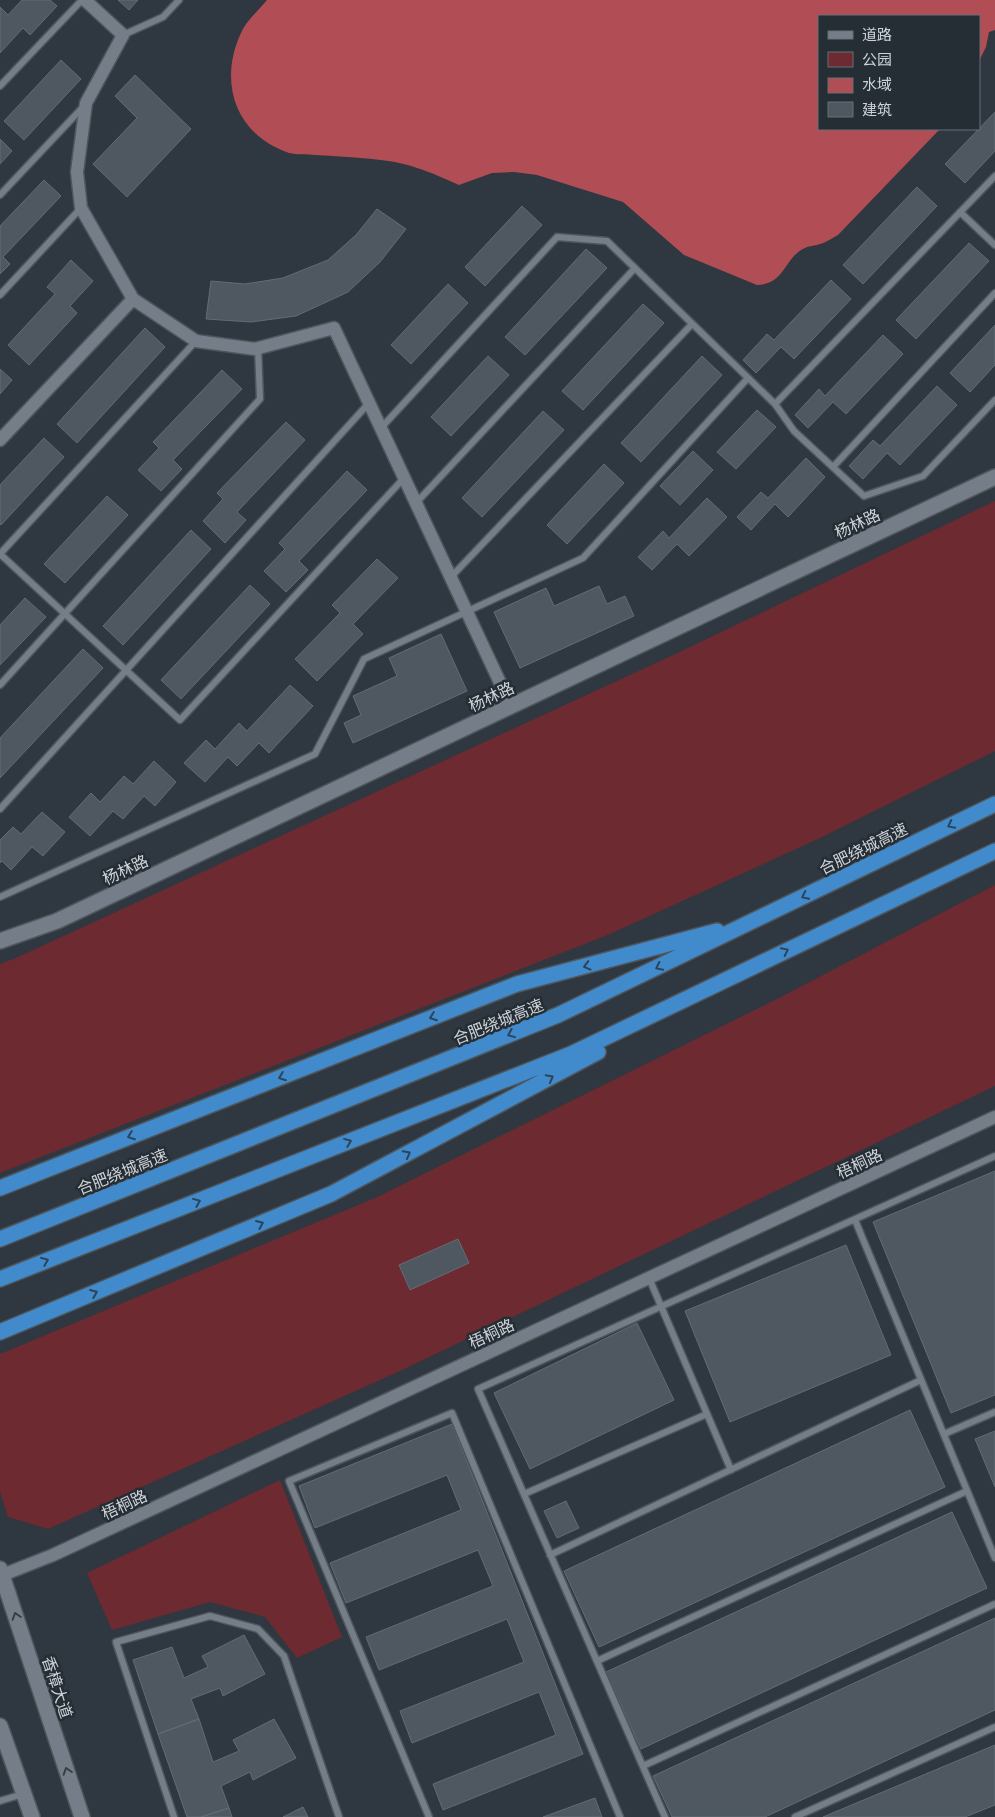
<svg xmlns="http://www.w3.org/2000/svg" width="995" height="1817" font-family="'Exo 2','Noto Sans SC',sans-serif">
<style>
.green{fill:#6d2a30}
.water{fill:#b04d55}
.building{fill:#4f5861;stroke:#636c76}
.lines{fill:none;stroke-linecap:round;stroke-linejoin:round}
.lane-casing{stroke:#4e555b;stroke-width:9}
.street-casing{stroke:#4e555b;stroke-width:15}
.secondary-casing{stroke:#4e555b;stroke-width:18}
.highway-casing{stroke:#4e555b;stroke-width:18}
.lane{stroke:#757e88;stroke-width:6}
.street{stroke:#757e88;stroke-width:12}
.secondary{stroke:#757e88;stroke-width:15}
.highway{stroke:#418bcd;stroke-width:15}
.oneway{stroke:#2c445b}
.oneway2{stroke:#353d46}
.labels{text-anchor:middle;dominant-baseline:central;stroke-width:5;stroke-linejoin:round;paint-order:stroke}
.street-label{font-size:16px;fill:#ced3d8;stroke:#252d35}
</style>
<rect width="100%" height="100%" fill="#2f3740"/>
<path class="green" d="M 995,501 L 995,751 L 818,839 L 610,934 L 0,1173 L 0,964 L 18,957 L 669,657 Z
M 995,885 L 995,1086 L 400,1371 L 48,1529 L 8,1517 L 0,1492 L 0,1354 L 375,1198 L 781,997 Z
M 280,1480 L 342,1637 L 297,1658 L 265,1617 L 210,1602 L 112,1630 L 87,1573 Z"/>
<path class="water" d="M 267,0 L 995,0 L 995,30 L 989,32 L 986,47 L 979,61 L 979,16 L 819,16 L 819,129 L 940,129 L 838,235 C 831,239 825,243 817,245 C 813,246 808,246 805,248 C 784,257 786,284 757,285 L 684,255 L 623,202 L 537,175 L 514,172 L 492,173 L 459,185 C 428,171 407,162 372,159 C 353,157 334,156 315,155 C 307,154 297,155 289,153 C 235,135 218,82 241,33 C 246,21 259,10 267,0 Z"/>
<path class="building" d="M 22,0 L 50,0 L 57,6 L 30,35 L 23,28 L 0,53 L 0,7 L 8,15 Z
M 118,0 L 138,0 L 129,10 Z
M 61,60 L 81,79 L 24,140 L 4,121 Z
M 135,75 L 191,129 L 127,197 L 93,164 L 137,118 L 115,96 Z
M 995,112 L 995,151 L 965,183 L 945,164 Z
M 0,139 L 12,151 L 0,164 Z
M 44,180 L 61,196 L 3,257 L 10,264 L 0,274 L 0,226 Z
M 917,187 L 937,206 L 863,284 L 843,265 Z
M 522,206 L 542,225 L 485,286 L 465,267 Z
M 377,209 L 406,229 L 380,262 L 348,292 L 296,316 L 251,322 L 206,319 L 211,281 L 245,284 L 283,278 L 328,260 L 356,235 Z
M 969,243 L 989,261 L 916,339 L 896,320 Z
M 586,249 L 607,268 L 525,355 L 505,337 Z
M 71,260 L 93,281 L 70,306 L 77,313 L 29,365 L 8,345 L 55,294 L 47,287 Z
M 831,280 L 851,299 L 794,359 L 781,347 L 756,373 L 743,360 L 767,334 L 774,340 Z
M 448,284 L 468,303 L 411,364 L 391,345 Z
M 643,304 L 664,323 L 583,410 L 562,391 Z
M 995,325 L 995,365 L 970,392 L 950,373 Z
M 145,328 L 165,347 L 77,443 L 57,424 Z
M 883,335 L 903,354 L 846,414 L 833,402 L 808,428 L 795,415 L 819,389 L 825,396 Z
M 488,356 L 509,375 L 451,436 L 431,417 Z
M 702,356 L 722,375 L 641,462 L 621,443 Z
M 0,369 L 12,380 L 0,394 Z
M 222,370 L 242,389 L 173,460 L 182,469 L 161,491 L 138,470 L 159,448 L 153,442 Z
M 937,386 L 957,405 L 900,465 L 887,453 L 863,479 L 849,466 L 873,440 L 880,446 Z
M 757,410 L 776,427 L 736,469 L 717,452 Z
M 543,411 L 564,430 L 482,517 L 462,498 Z
M 286,422 L 305,440 L 237,512 L 246,520 L 225,543 L 203,521 L 223,499 L 217,493 Z
M 44,438 L 64,457 L 1,525 L 0,524 L 0,485 Z
M 693,451 L 713,470 L 680,505 L 660,486 Z
M 806,458 L 825,477 L 788,517 L 775,504 L 751,530 L 737,517 L 761,492 L 768,498 Z
M 604,464 L 624,483 L 567,544 L 547,525 Z
M 347,471 L 367,490 L 299,561 L 308,570 L 286,592 L 264,571 L 285,549 L 279,543 Z
M 107,496 L 128,515 L 65,583 L 44,564 Z
M 707,498 L 727,517 L 689,556 L 677,544 L 652,570 L 638,557 L 663,531 L 669,538 Z
M 191,530 L 211,549 L 123,645 L 103,626 Z
M 377,559 L 398,578 L 353,624 L 363,634 L 317,681 L 295,659 L 340,613 L 332,605 Z
M 250,585 L 270,604 L 181,699 L 161,680 Z
M 599,586 L 607,604 L 625,596 L 634,616 L 520,668 L 494,612 L 546,588 L 554,606 Z
M 25,598 L 46,617 L 0,665 L 0,625 Z
M 441,634 L 467,691 L 353,743 L 344,723 L 361,715 L 353,696 L 397,676 L 389,658 Z
M 83,649 L 103,668 L 0,778 L 0,738 Z
M 290,685 L 313,706 L 269,753 L 259,743 L 237,766 L 228,757 L 205,782 L 184,763 L 206,740 L 215,749 L 239,723 L 247,731 Z
M 154,761 L 176,782 L 155,806 L 144,796 L 123,819 L 113,811 L 90,836 L 69,817 L 91,793 L 100,802 L 124,776 L 133,784 Z
M 42,812 L 65,832 L 43,856 L 32,847 L 11,870 L 2,861 L 0,863 L 0,840 L 13,827 L 21,834 Z
M 995,1171 L 995,1395 L 951,1413 L 873,1222 Z
M 458,1239 L 469,1263 L 410,1290 L 399,1265 Z
M 846,1245 L 891,1355 L 730,1422 L 685,1311 Z
M 637,1323 L 674,1400 L 530,1469 L 494,1393 Z
M 910,1410 L 945,1487 L 599,1647 L 564,1571 Z
M 452,1424 L 583,1754 L 443,1810 L 433,1784 L 556,1735 L 539,1692 L 412,1743 L 400,1711 L 524,1662 L 507,1619 L 379,1670 L 366,1637 L 493,1586 L 478,1550 L 346,1603 L 330,1563 L 461,1510 L 447,1475 L 315,1528 L 299,1486 Z
M 995,1431 L 995,1487 L 975,1439 Z
M 566,1501 L 579,1528 L 557,1538 L 544,1511 Z
M 952,1512 L 987,1588 L 641,1749 L 606,1672 Z
M 995,1618 L 995,1710 L 765,1817 L 672,1817 L 653,1776 Z
M 244,1635 L 265,1674 L 223,1696 L 220,1688 L 191,1699 L 199,1719 L 158,1734 L 133,1660 L 172,1647 L 184,1678 L 208,1667 L 202,1656 Z
M 199,1719 L 213,1762 L 239,1751 L 233,1740 L 274,1719 L 296,1758 L 253,1780 L 250,1772 L 221,1786 L 229,1808 L 201,1817 L 187,1817 L 158,1734 Z
M 995,1745 L 995,1805 L 965,1817 L 823,1817 Z
M 595,1798 L 602,1817 L 543,1817 Z
M 303,1807 L 308,1817 L 283,1817 Z
M 229,1808 L 232,1817 L 201,1817 Z"/>
<g class="lines">
<defs>
<path id="lane" d="M 123,35 L 163,17 L 179,0
M 0,86 L 82,0
M 0,195 L 84,106
M 960,212 L 995,245
M 0,295 L 81,208
M 775,404 L 794,431 L 864,496 L 923,476 L 995,400
M 381,428 L 557,237 L 607,241 L 775,404 L 995,176
M 833,467 L 995,293
M 416,503 L 635,268
M 0,554 L 180,720 L 404,478
M 0,554 L 196,341
M 451,577 L 692,324
M 0,685 L 260,399 L 258,348
M 0,809 L 369,403
M 0,897 L 315,754 L 364,659 L 583,558 L 748,378
M 855,1220 L 995,1558
M 649,1278 L 731,1470
M 944,1434 L 995,1412
M 524,1494 L 707,1414
M 550,1555 L 921,1380
M 597,1661 L 967,1491
M 643,1766 L 995,1604
M 0,1801 L 23,1794
M 174,1817 L 116,1642 L 210,1616 L 258,1629 L 284,1656 L 339,1817
M 429,1817 L 289,1481 L 452,1413 L 620,1817
M 665,1817 L 478,1389 L 995,1156
M 795,1817 L 995,1727"/>
<path id="street" d="M 85,0 L 123,35 L 86,103 L 77,172 L 81,208 L 133,299 L 196,341 L 255,349 L 334,328 L 511,706
M 0,440 L 133,299
M 0,1576 L 53,1555 L 995,1117"/>
<path id="secondary" d="M 0,941 L 57,921 L 995,477
M 0,1569 L 82,1817
M 0,1726 L 32,1817"/>
<path id="highway" d="M 0,1188 L 517,984 L 717,931
M 0,1239 L 558,1015 L 995,804
M 0,1279 L 571,1054 L 995,851
M 0,1332 L 331,1194 L 598,1052"/>
</defs>
<use href="#lane" class="lane-casing"/>
<use href="#street" class="street-casing"/>
<use href="#secondary" class="secondary-casing"/>
<use href="#highway" class="highway-casing"/>
<use href="#lane" class="lane"/>
<use href="#street" class="street"/>
<use href="#secondary" class="secondary"/>
<use href="#highway" class="highway"/>
</g>
<defs><path id="oneway-chevron" d="M-2-3.5L2.5 0L-2 3.5" fill="none" stroke-width="1.6" stroke-linecap="round" stroke-linejoin="round" transform="scale(1.25)"/></defs>
<g class="oneway">
<use href="#oneway-chevron" transform="translate(951 825) rotate(154)"/>
<use href="#oneway-chevron" transform="translate(805 896) rotate(154)"/>
<use href="#oneway-chevron" transform="translate(785 951) rotate(-26)"/>
<use href="#oneway-chevron" transform="translate(587 966) rotate(165)"/>
<use href="#oneway-chevron" transform="translate(659 967) rotate(154)"/>
<use href="#oneway-chevron" transform="translate(433 1017) rotate(159)"/>
<use href="#oneway-chevron" transform="translate(511 1034) rotate(158)"/>
<use href="#oneway-chevron" transform="translate(282 1077) rotate(159)"/>
<use href="#oneway-chevron" transform="translate(550 1078) rotate(-28)"/>
<use href="#oneway-chevron" transform="translate(131 1136) rotate(159)"/>
<use href="#oneway-chevron" transform="translate(348 1142) rotate(-22)"/>
<use href="#oneway-chevron" transform="translate(407 1154) rotate(-28)"/>
<use href="#oneway-chevron" transform="translate(197 1202) rotate(-22)"/>
<use href="#oneway-chevron" transform="translate(260 1224) rotate(-23)"/>
<use href="#oneway-chevron" transform="translate(45 1261) rotate(-22)"/>
<use href="#oneway-chevron" transform="translate(94 1293) rotate(-23)"/>
</g>
<g class="oneway2">
<use href="#oneway-chevron" transform="translate(16 1616) rotate(-108)"/>
<use href="#oneway-chevron" transform="translate(67 1771) rotate(-108)"/>
</g>
<g class="labels">
<g class="street-label">
<text transform="translate(857 523) rotate(-25)">杨林路</text>
<text transform="translate(491 696) rotate(-25)">杨林路</text>
<text transform="translate(863 848) rotate(-26)">合肥绕城高速</text>
<text transform="translate(125 869) rotate(-25)">杨林路</text>
<text transform="translate(498 1021) rotate(-22)">合肥绕城高速</text>
<text transform="translate(859 1163) rotate(-25)">梧桐路</text>
<text transform="translate(122 1171) rotate(-22)">合肥绕城高速</text>
<text transform="translate(491 1333) rotate(-25)">梧桐路</text>
<text transform="translate(124 1504) rotate(-25)">梧桐路</text>
<text transform="translate(58 1687) rotate(72)">香樟大道</text>
</g>
</g>
<rect x="818" y="15" width="162" height="115" fill="#252d35" stroke="#696f76"/>
<rect x="828" y="31" width="25" height="8" fill="#757e88" stroke="#696f76"/>
<text x="862" y="40" font-size="15" fill="#ced3d8">道路</text>
<rect x="828" y="52" width="25" height="15" fill="#6d2a30" stroke="#696f76"/>
<text x="862" y="65" font-size="15" fill="#ced3d8">公园</text>
<rect x="828" y="78" width="25" height="15" fill="#b04d55" stroke="#696f76"/>
<text x="862" y="90" font-size="15" fill="#ced3d8">水域</text>
<rect x="828" y="102" width="25" height="15" fill="#4f5861" stroke="#696f76"/>
<text x="862" y="115" font-size="15" fill="#ced3d8">建筑</text>
</svg>
